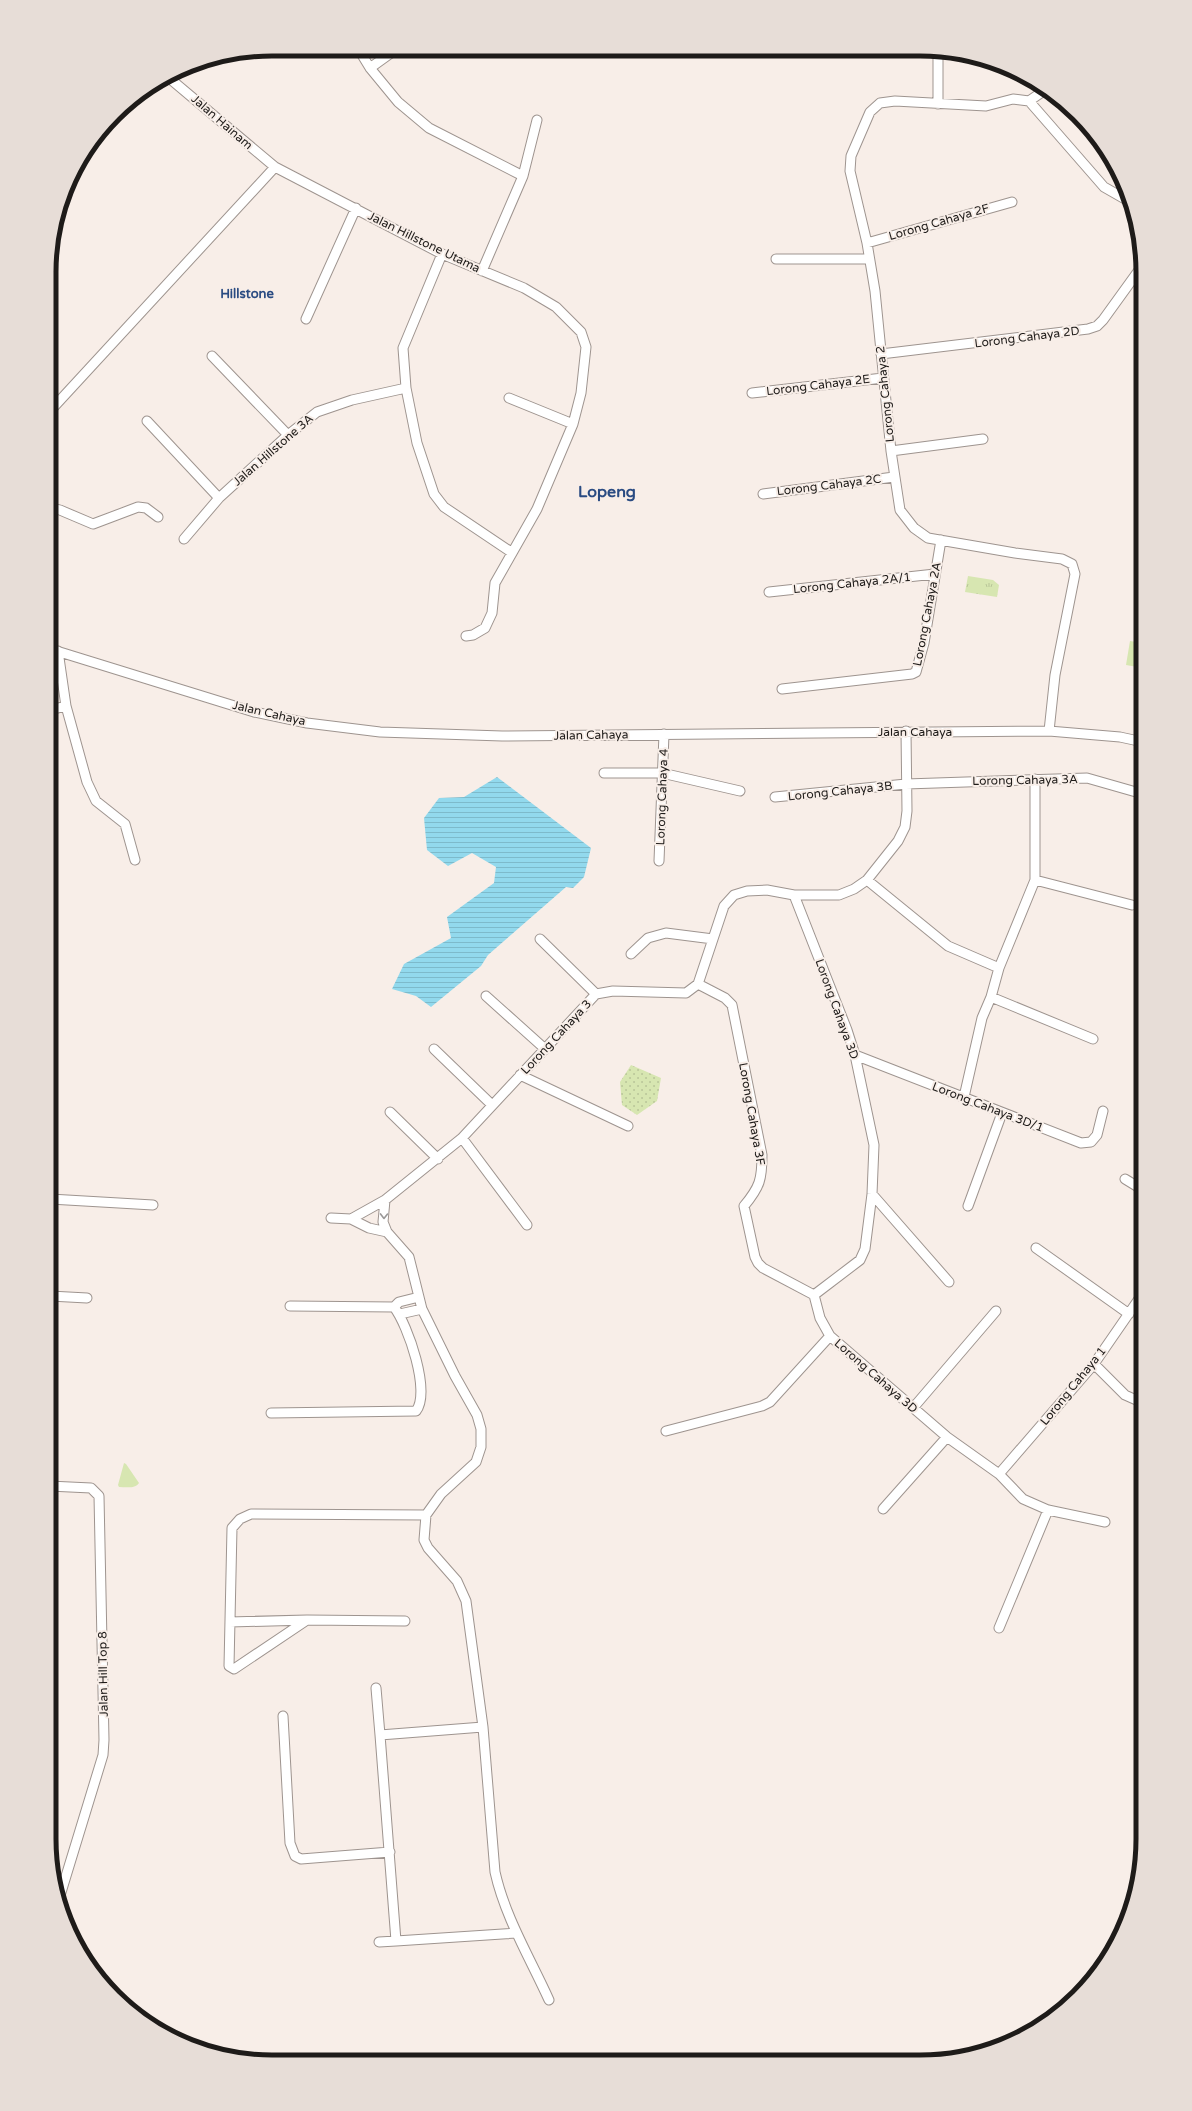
<svg xmlns="http://www.w3.org/2000/svg" width="1192" height="2111" font-family="'Varela Round',sans-serif">
<style>
.grass{fill:url(#grass-tufts)}
.park{fill:#d7e6b1}
.garden{fill:url(#garden-dots)}
.water{fill:url(#water-rules)}
.lines{fill:none;stroke-linecap:round;stroke-linejoin:round}
.minor-casing{stroke:#9e948f;stroke-width:11}
.minor{stroke:#fff;stroke-width:9}
.oneway{stroke:#9a9898}
.labels{text-anchor:middle;dominant-baseline:central;stroke-width:4;stroke-linejoin:round;paint-order:stroke}
.street-label{font-size:12px;fill:#1e1b19;stroke:#f8eee8}
.neighbourhood-label{font-size:13px;font-weight:bold;fill:#2a4b82;stroke:#f8eee8}
.district-label{font-size:16px;font-weight:bold;fill:#2a4b82;stroke:#f8eee8}
.rim{fill:none;stroke:#1e1b19;stroke-width:5}
</style>
<defs>
<pattern id="grass-tufts" width="24" height="20" patternUnits="userSpaceOnUse"><rect width="24" height="20" fill="#d7e6b1"/><path d="M3 7l-1-3M5 7V3M7 7l1-3M15 17l-1-3M17 17v-4M19 17l1-3" fill="none" stroke="#b8c598"/></pattern>
<pattern id="garden-dots" width="8" height="8" patternUnits="userSpaceOnUse"><rect width="8" height="8" fill="#d7e6b1"/><path d="M2 2h.1M6 6h.1" fill="none" stroke="#b8c598" stroke-width="1.8" stroke-linecap="round"/></pattern>
<pattern id="water-rules" width="6" height="5" patternUnits="userSpaceOnUse"><rect width="6" height="5" fill="#92d9ed"/><path d="M0 2.5h6" fill="none" stroke="#7dbacb"/></pattern>
</defs>
<rect width="100%" height="100%" fill="#f8eee8"/>
<path class="grass" d="M 968,576 L 993,580 L 999,585 L 997,597 L 965,592 Z"/>
<path class="park" d="M 1130,641 L 1143,643 L 1143,668 L 1126,665 Z
M 124,1463 L 126,1464 L 139,1483 C 135,1489 126,1487 119,1487 L 118,1485 Z"/>
<path class="garden" d="M 631,1065 L 661,1078 L 657,1101 L 637,1115 L 622,1105 L 620,1082 Z"/>
<path class="water" d="M 497,777 L 591,848 L 584,877 L 573,888 L 566,887 L 488,955 L 481,966 L 431,1007 L 416,996 L 392,989 L 404,964 L 451,938 L 447,917 L 494,883 L 496,867 L 472,853 L 448,866 L 427,850 L 424,818 L 439,798 L 464,797 Z"/>
<g class="lines">
<defs>
<path id="minor" d="M 359,50 L 370,68 L 398,102 L 429,128 L 523,176 L 482,271
M 370,68 L 395,50
M 168,77 L 275,167
M 1045,90 L 1029,101 L 1013,99 L 986,106 L 895,101 L 880,103 L 870,112 L 851,156 L 850,171 L 867,243 L 875,291 L 891,451 L 900,510 L 914,528 L 928,538 L 1015,553 L 1062,559 L 1072,564 L 1075,574 L 1055,675 L 1049,731
M 1029,101 L 1104,187 L 1132,203
M 938,104 L 938,53
M 523,176 L 537,120
M 867,243 L 1012,202
M 442,254 L 403,348 L 406,388 L 417,443 L 434,494 L 444,507 L 511,552
M 776,259 L 869,259
M 306,319 L 356,208
M 881,354 L 1088,329 L 1097,326 L 1103,320 L 1142,266
M 212,356 L 288,435
M 752,393 L 883,378
M 509,398 L 573,424
M 51,410 L 275,167 L 442,254 L 524,288 L 556,307 L 581,332 L 586,347 L 581,393 L 573,424 L 537,509 L 495,583 L 492,613 L 485,628 L 473,635 L 466,636
M 147,421 L 219,498
M 891,451 L 983,439
M 763,494 L 894,477
M 51,508 L 60,510 L 93,524 L 138,507 L 146,508 L 158,517
M 184,539 L 219,498 L 288,435 L 317,412 L 352,400 L 406,388
M 769,592 L 935,574
M 50,649 L 254,712 L 307,723 L 380,732 L 502,736 L 1049,731 L 1120,737 L 1143,742
M 58,651 L 66,706 L 87,782 L 96,801 L 125,824 L 135,860
M 782,689 L 912,674 L 916,672 L 924,643 L 941,540
M 50,710 L 66,706
M 604,773 L 662,773 L 740,791
M 775,797 L 906,784 L 1087,778 L 1143,794
M 659,861 L 664,734
M 867,880 L 948,946 L 999,968 L 991,997 L 982,1018 L 964,1097
M 1035,880 L 1132,905
M 794,895 L 847,1030 L 855,1055 L 874,1145 L 872,1194 L 865,1249 L 860,1260 L 814,1295 L 820,1318 L 830,1336 L 947,1437 L 999,1474 L 1023,1499 L 1048,1510 L 1105,1522
M 540,939 L 596,994
M 631,954 L 648,938 L 666,933 L 713,939
M 999,968 L 1035,880 L 1035,779
M 698,984 L 725,998 L 732,1005 L 762,1155 C 762,1179 760,1187 744,1206 L 755,1257 L 758,1263 L 763,1268 L 814,1295
M 486,996 L 544,1048
M 991,997 L 1093,1039
M 434,1049 L 492,1105
M 855,1055 L 1081,1143 L 1091,1142 L 1097,1135 L 1103,1111
M 520,1075 L 628,1126
M 390,1112 L 438,1159
M 462,1138 L 527,1225
M 1125,1179 L 1143,1190
M 872,1194 L 949,1282
M 50,1199 L 153,1205
M 385,1200 L 383,1222 L 387,1232 L 409,1257 L 422,1309 L 455,1376 L 477,1415 L 481,1429 L 481,1447 L 476,1462 L 441,1494 L 426,1515 L 251,1514 L 240,1519 L 232,1528 L 229,1666 L 234,1669 L 307,1620 L 405,1621
M 968,1206 L 1002,1113
M 331,1218 L 351,1219 L 385,1200 L 462,1138 L 596,994 L 613,991 L 686,993 L 698,984 L 724,906 L 734,895 L 747,891 L 767,890 L 794,895 L 839,895 L 854,889 L 867,880 L 898,841 L 905,827 L 907,811 L 906,731
M 351,1219 L 369,1228 L 387,1232
M 1036,1248 L 1129,1314
M 50,1296 L 87,1298
M 394,1307 L 399,1302 L 419,1297
M 400,1314 L 422,1309
M 1094,1364 L 1125,1395 L 1143,1403
M 913,1408 L 996,1311
M 271,1413 L 416,1411 C 431,1392 408,1325 394,1307 L 290,1306
M 666,1431 L 762,1406 L 770,1402 L 830,1336
M 999,1474 L 1094,1364 L 1143,1293
M 49,1486 L 91,1488 L 99,1496 L 104,1740 L 103,1755 L 59,1899
M 883,1509 L 947,1437
M 426,1515 L 424,1540 L 428,1548 L 457,1581 L 466,1601 L 483,1727 L 495,1872 C 505,1917 530,1958 549,2000
M 230,1622 L 307,1620
M 999,1628 L 1048,1510
M 376,1688 L 380,1735
M 283,1716 L 290,1843 L 295,1856 L 301,1859 L 390,1852
M 483,1727 L 380,1735 L 396,1941 L 516,1933
M 379,1942 L 396,1941"/>
</defs>
<use href="#minor" class="minor-casing"/>
<use href="#minor" class="minor"/>
</g>
<defs><path id="oneway-chevron" d="M-2-3.5L2.5 0L-2 3.5" fill="none" stroke-width="1.6" stroke-linecap="round" stroke-linejoin="round"/></defs>
<use class="oneway" href="#oneway-chevron" transform="translate(384 1216) rotate(91)"/>
<g class="labels">
<g class="street-label">
<text transform="translate(222 122) rotate(41)">Jalan Hainam</text>
<text transform="translate(939 222) rotate(-16)">Lorong Cahaya 2F</text>
<text transform="translate(424 242) rotate(26)">Jalan Hillstone Utama</text>
<text transform="translate(1027 337) rotate(-7)">Lorong Cahaya 2D</text>
<text transform="translate(818 385) rotate(-7)">Lorong Cahaya 2E</text>
<text transform="translate(885 394) rotate(-96)">Lorong Cahaya 2</text>
<text transform="translate(273 450) rotate(-41)">Jalan Hillstone 3A</text>
<text transform="translate(829 485) rotate(-7)">Lorong Cahaya 2C</text>
<text transform="translate(852 583) rotate(-6)">Lorong Cahaya 2A/1</text>
<text transform="translate(927 614) rotate(-79)">Lorong Cahaya 2A</text>
<text transform="translate(269 713) rotate(13)">Jalan Cahaya</text>
<text x="915" y="732">Jalan Cahaya</text>
<text transform="translate(591 735) rotate(-1)">Jalan Cahaya</text>
<text transform="translate(1025 780) rotate(-1)">Lorong Cahaya 3A</text>
<text transform="translate(840 791) rotate(-6)">Lorong Cahaya 3B</text>
<text transform="translate(662 797) rotate(-88)">Lorong Cahaya 4</text>
<text transform="translate(837 1009) rotate(70)">Lorong Cahaya 3D</text>
<text transform="translate(556 1037) rotate(-47)">Lorong Cahaya 3</text>
<text transform="translate(988 1107) rotate(21)">Lorong Cahaya 3D/1</text>
<text transform="translate(752 1114) rotate(80)">Lorong Cahaya 3F</text>
<text transform="translate(876 1376) rotate(41)">Lorong Cahaya 3D</text>
<text transform="translate(1073 1386) rotate(-51)">Lorong Cahaya 1</text>
<text transform="translate(103 1674) rotate(-91)">Jalan Hill Top 8</text>
</g>
<g class="neighbourhood-label">
<text x="247" y="294">Hillstone</text>
</g>
<g class="district-label">
<text x="607" y="492">Lopeng</text>
</g>
</g>
<path d="M0 0H1192V2111H0ZM272 56H920A216 216 0 0 1 1136 272V1839A216 216 0 0 1 920 2055H272A216 216 0 0 1 56 1839V272A216 216 0 0 1 272 56Z" fill="#e7ddd7" fill-rule="evenodd"/>
<path class="rim" d="M272 56H920A216 216 0 0 1 1136 272V1839A216 216 0 0 1 920 2055H272A216 216 0 0 1 56 1839V272A216 216 0 0 1 272 56Z"/>
</svg>
